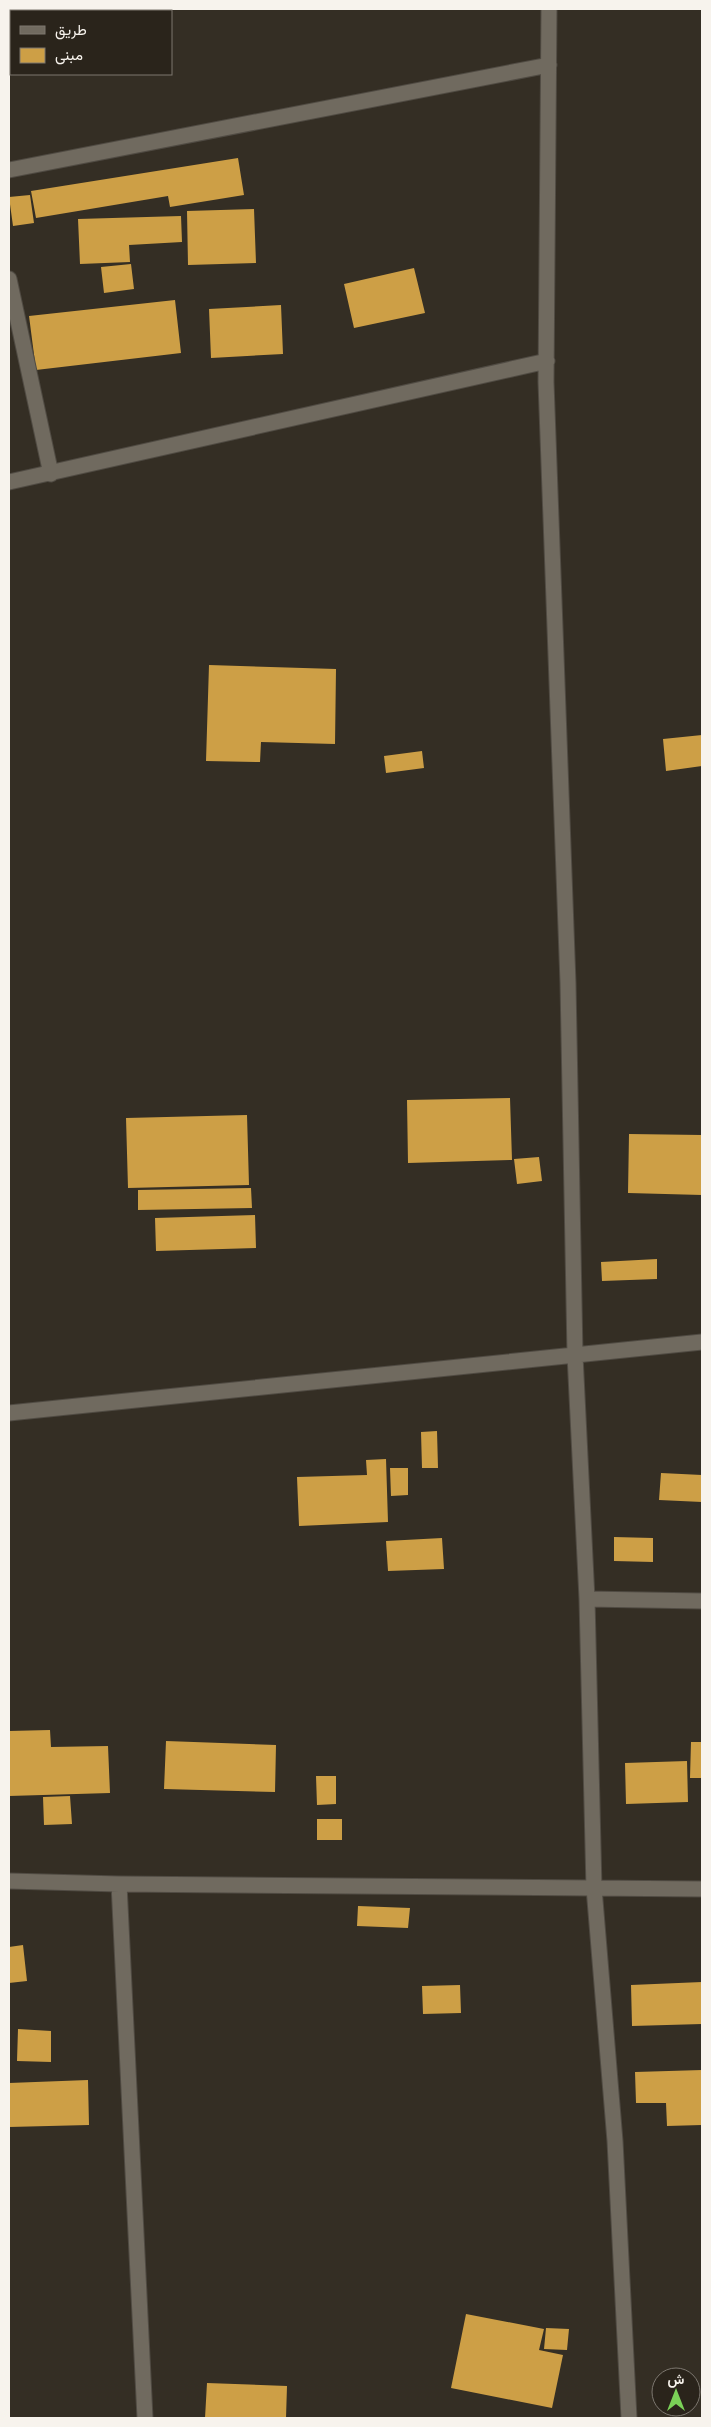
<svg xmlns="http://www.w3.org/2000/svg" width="711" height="2427" font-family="Quicksand,Vazirmatn,sans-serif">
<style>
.building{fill:#cd9f46}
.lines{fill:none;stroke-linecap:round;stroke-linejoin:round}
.minor-casing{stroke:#504b43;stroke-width:17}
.minor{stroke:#706a5f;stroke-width:15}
</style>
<rect width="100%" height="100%" fill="#342e24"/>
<path class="building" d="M 43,9 L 68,9 L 68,11 L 34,11 Z
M 71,9 L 169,9 L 170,11 L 71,11 Z
M 9,14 L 11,14 L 11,49 L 9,50 Z
M 238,158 L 244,195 L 170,207 L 168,196 L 36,218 L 31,191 Z
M 30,195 L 34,223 L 13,226 L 9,197 Z
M 254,209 L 256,263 L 188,265 L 187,211 Z
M 181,216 L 182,242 L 129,245 L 130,262 L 80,264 L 78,219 Z
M 131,264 L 134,289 L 104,293 L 101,267 Z
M 414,268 L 425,313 L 354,328 L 344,284 Z
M 175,300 L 181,353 L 36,370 L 29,316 Z
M 281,305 L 283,354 L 211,358 L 209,309 Z
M 209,665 L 336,669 L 335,744 L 261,742 L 260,762 L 206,761 Z
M 702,735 L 702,766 L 666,771 L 663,739 Z
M 422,751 L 424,768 L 386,773 L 384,756 Z
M 510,1098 L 512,1160 L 408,1163 L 407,1100 Z
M 247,1115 L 249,1185 L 128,1188 L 126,1118 Z
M 629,1134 L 702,1135 L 702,1195 L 628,1193 Z
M 539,1157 L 542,1181 L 517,1184 L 514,1159 Z
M 251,1188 L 252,1208 L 138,1210 L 138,1190 Z
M 255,1215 L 256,1248 L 156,1251 L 155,1218 Z
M 657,1259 L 657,1279 L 602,1281 L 601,1262 Z
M 437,1431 L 438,1468 L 422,1468 L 421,1432 Z
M 386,1459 L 388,1522 L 299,1526 L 297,1477 L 367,1475 L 366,1460 Z
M 390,1468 L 408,1468 L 408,1495 L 391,1496 Z
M 661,1473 L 702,1475 L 702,1502 L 659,1500 Z
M 614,1537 L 653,1538 L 653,1562 L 614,1561 Z
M 442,1538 L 444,1569 L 388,1571 L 386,1541 Z
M 50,1730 L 51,1747 L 108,1746 L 110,1793 L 9,1796 L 9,1731 Z
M 166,1741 L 276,1745 L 275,1792 L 164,1789 Z
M 691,1742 L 702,1742 L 702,1778 L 690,1778 Z
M 687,1761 L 688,1802 L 626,1804 L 625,1763 Z
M 316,1776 L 336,1776 L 336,1804 L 317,1805 Z
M 70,1796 L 72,1824 L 44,1825 L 43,1797 Z
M 317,1819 L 342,1819 L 342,1840 L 317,1840 Z
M 358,1906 L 410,1908 L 408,1928 L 357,1926 Z
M 23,1945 L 27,1981 L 9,1983 L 9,1947 Z
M 702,1982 L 702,2024 L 632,2026 L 631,1985 Z
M 460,1985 L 461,2013 L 423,2014 L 422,1986 Z
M 18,2029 L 51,2031 L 51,2062 L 17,2061 Z
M 702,2070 L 702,2125 L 667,2126 L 666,2103 L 636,2103 L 635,2072 Z
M 88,2080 L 89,2125 L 9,2127 L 9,2083 Z
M 466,2314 L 544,2329 L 539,2350 L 563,2355 L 552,2408 L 451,2388 Z
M 546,2328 L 569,2329 L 567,2350 L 544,2349 Z
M 207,2383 L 287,2386 L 286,2418 L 205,2418 Z"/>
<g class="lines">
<defs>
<path id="minor" d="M 549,9 L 546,382 L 568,983 L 575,1355 L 587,1599 L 594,1888 L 615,2141 L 629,2418
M 9,170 L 549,65
M 9,279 L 51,474
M 9,482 L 547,361
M 9,1413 L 702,1342
M 587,1599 L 702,1601
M 9,1881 L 119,1884 L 702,1889
M 119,1884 L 145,2418"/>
</defs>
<use href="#minor" class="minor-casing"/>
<use href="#minor" class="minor"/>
</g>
<rect width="711" height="2427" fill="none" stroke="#f7f3ed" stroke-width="20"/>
<rect x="10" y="10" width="162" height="65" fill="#2a241b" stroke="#7c776f"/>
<rect x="20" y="26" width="25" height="8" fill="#706a5f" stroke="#7c776f"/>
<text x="55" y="35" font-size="15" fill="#f7f3ed">طريق</text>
<rect x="20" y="48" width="25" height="15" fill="#cd9f46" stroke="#7c776f"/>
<text x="55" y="60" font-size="15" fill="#f7f3ed">مبنى</text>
<g transform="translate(676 2392)"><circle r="24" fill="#2a241b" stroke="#7c776f"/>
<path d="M0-4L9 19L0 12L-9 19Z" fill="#7ad157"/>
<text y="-8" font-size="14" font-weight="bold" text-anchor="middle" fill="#f7f3ed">ش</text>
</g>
</svg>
